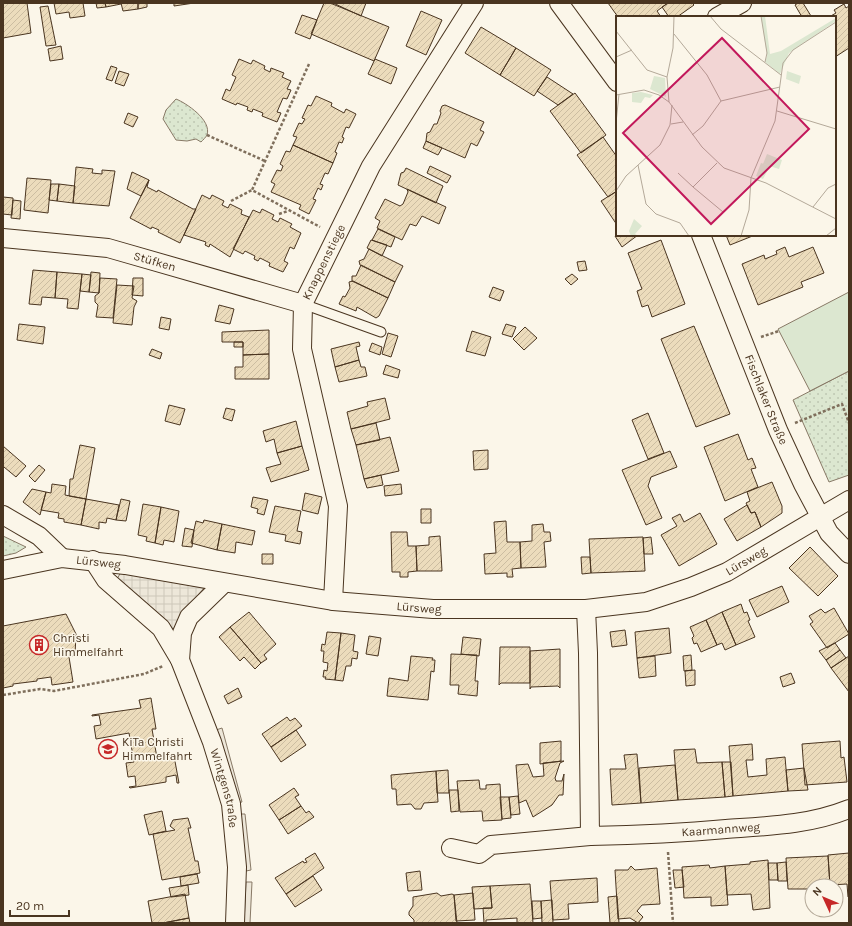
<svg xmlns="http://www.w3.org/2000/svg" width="852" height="926" font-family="Karla,sans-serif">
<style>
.green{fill:url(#green-dots);stroke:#887966}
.pitch{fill:#dce7d0;stroke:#887966}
.parking{fill:#ede7d9;stroke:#887966}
.plaza{fill:url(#plaza-grid);stroke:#887966}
.building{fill:url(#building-hatch);stroke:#4a3520}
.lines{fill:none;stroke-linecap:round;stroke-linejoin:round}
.lane-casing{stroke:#4a3520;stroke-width:11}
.street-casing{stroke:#4a3520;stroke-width:20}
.path{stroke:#7f6f5c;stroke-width:2.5;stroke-dasharray:3 2;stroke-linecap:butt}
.lane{stroke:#fbf6e9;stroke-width:9}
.street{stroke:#fbf6e9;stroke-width:18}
.labels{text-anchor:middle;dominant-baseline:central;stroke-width:3;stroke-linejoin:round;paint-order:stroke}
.street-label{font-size:12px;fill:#4a3520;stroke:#fbf6e9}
.poi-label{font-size:12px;fill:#4a3520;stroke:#fbf6e9;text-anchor:start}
.inset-road{fill:none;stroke:#b4a999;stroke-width:1}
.view{fill:#c2185b;fill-opacity:0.15;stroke:#c2185b;stroke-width:2}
.inset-edge{fill:none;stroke:#4a3520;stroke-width:2}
</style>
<defs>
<pattern id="green-dots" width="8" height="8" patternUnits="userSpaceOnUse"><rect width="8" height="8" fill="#dce7d0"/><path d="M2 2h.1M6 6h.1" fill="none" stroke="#bec7b2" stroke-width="1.8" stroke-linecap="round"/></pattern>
<pattern id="plaza-grid" width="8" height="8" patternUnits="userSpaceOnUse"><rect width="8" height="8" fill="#ede7d9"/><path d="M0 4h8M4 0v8" fill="none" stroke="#cdc7ba"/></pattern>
<pattern id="building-hatch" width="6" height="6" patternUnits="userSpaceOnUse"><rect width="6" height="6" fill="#ecdcbc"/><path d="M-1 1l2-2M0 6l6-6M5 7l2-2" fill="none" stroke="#ccbda1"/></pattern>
</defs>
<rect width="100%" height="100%" fill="#fbf6e9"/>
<path class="green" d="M 176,99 C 186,103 212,120 207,135 C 206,137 203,140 201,142 L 196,139 L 187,141 L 176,140 L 163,119 L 166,110 Z
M 849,371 L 849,475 L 829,482 L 793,400 Z
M 3,536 L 26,547 L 16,553 L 3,556 Z"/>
<path class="pitch" d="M 849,292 L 849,371 L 810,391 L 778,329 Z"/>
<path class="parking" d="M 222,728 L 242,802 L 237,803 L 216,730 Z
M 240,814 L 245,814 L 251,870 L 246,871 Z
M 246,882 L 252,882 L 250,923 L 244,923 Z"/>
<path class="plaza" d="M 121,572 L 204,588 L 183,613 L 175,632 L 166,620 L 117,579 Z"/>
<path class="building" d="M 3,3 L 27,3 L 31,33 L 3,38 Z
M 54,3 L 83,3 L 85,16 L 70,18 L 69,12 L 56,14 Z
M 96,3 L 105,3 L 106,7 L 97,8 Z
M 105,3 L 121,3 L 121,4 L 106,7 Z
M 121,3 L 138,3 L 138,9 L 123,11 Z
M 138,3 L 147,3 L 147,7 L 138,9 Z
M 174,3 L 194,3 L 174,6 Z
M 324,3 L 330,3 L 389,27 L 374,61 L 311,34 Z
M 333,3 L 366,3 L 361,16 Z
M 608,3 L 668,3 L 657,11 L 661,17 L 618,17 Z
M 668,3 L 692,3 L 694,5 L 677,17 L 669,17 L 662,7 Z
M 798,3 L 803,3 L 811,16 L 802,17 L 795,5 Z
M 844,4 L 846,8 L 849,6 L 849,48 L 835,57 L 835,17 L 829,17 L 836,13 L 834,10 Z
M 48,6 L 56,45 L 46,46 L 40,7 Z
M 421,11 L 442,20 L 426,55 L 406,46 Z
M 302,15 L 317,20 L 310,39 L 295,33 Z
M 481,27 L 516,48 L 500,75 L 465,53 Z
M 61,46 L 63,59 L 50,61 L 48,49 Z
M 516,48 L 551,70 L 534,96 L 500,75 Z
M 239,59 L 251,64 L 253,60 L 265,66 L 264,69 L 270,72 L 271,68 L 284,73 L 282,77 L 291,81 L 287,89 L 291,90 L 287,99 L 283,98 L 277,112 L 281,113 L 277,122 L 262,116 L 263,113 L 253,109 L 252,112 L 247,110 L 248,107 L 237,103 L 236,105 L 222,99 L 226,89 L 230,91 L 236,77 L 232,75 Z
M 375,59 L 397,68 L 391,84 L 368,74 Z
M 111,66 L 117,68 L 112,81 L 106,79 Z
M 119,71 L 129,74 L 124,86 L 115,83 Z
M 547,77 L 573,94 L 558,105 L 537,91 Z
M 575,93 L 606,135 L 581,153 L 550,111 Z
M 316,96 L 332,103 L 331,106 L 344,113 L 346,109 L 356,114 L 349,128 L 346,127 L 342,137 L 344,138 L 342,143 L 339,142 L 335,152 L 337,153 L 333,163 L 293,145 L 297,137 L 293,136 L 299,123 L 302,124 L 305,119 L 302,118 L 308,105 L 311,106 Z
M 445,105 L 484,122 L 480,130 L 484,132 L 477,146 L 471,143 L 465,158 L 426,141 L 427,133 L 430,132 L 434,124 L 437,124 L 441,113 L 440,111 L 442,106 Z
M 128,113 L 138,117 L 133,127 L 124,123 Z
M 603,137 L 617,157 L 617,191 L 608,197 L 577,155 Z
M 426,141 L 442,148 L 438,155 L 423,148 Z
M 293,145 L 333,163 L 328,174 L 325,173 L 320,184 L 323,185 L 321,190 L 318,188 L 313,199 L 316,200 L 309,214 L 299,209 L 301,205 L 271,192 L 275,184 L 271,182 L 277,170 L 281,171 L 283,166 L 280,164 L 286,151 L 290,152 Z
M 430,166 L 451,176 L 447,183 L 427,173 Z
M 76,167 L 93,169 L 92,173 L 102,174 L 102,170 L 115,171 L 109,206 L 73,203 Z
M 406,168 L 443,186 L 436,203 L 398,185 L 401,173 L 404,172 Z
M 132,172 L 149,180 L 141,196 L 127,189 Z
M 27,178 L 51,180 L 48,213 L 24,210 Z
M 149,180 L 147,187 L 157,192 L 158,190 L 193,209 L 196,209 L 180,243 L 158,232 L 159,230 L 152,227 L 151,229 L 130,218 Z
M 51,184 L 59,184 L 57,201 L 49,200 Z
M 59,184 L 75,186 L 73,203 L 57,201 Z
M 407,189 L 446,207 L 439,224 L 422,216 L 416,226 L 410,224 L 402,240 L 377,228 L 380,221 L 375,218 L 385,199 L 400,206 L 403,204 L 408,192 Z
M 617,191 L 617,225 L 601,201 Z
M 202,195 L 210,199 L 212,195 L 224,201 L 222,205 L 228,208 L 230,204 L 242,210 L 241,214 L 249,217 L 230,257 L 210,244 L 209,247 L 205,245 L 206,242 L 184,235 Z
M 3,197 L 13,198 L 12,215 L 3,214 Z
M 13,200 L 21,201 L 20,219 L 11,218 Z
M 262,209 L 274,215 L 272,219 L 278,222 L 280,218 L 292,224 L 290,227 L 301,233 L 294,249 L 290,247 L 284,261 L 288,263 L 283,272 L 269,266 L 270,263 L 260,258 L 258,261 L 254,259 L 255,256 L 245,251 L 243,254 L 233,249 L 253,210 L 260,213 Z
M 378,229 L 395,237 L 391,247 L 372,240 Z
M 617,235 L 638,235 L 622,247 L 615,236 Z
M 726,235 L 755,235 L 730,245 Z
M 371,240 L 387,245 L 382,256 L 367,248 Z
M 661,240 L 685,304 L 652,317 L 648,305 L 642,307 L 637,291 L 642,289 L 628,253 Z
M 785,247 L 789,257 L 813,247 L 824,273 L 801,282 L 803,287 L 758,305 L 742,264 L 764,255 L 765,259 L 777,254 L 776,251 Z
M 369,249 L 403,266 L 395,282 L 360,265 L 359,261 L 364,259 Z
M 585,261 L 587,270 L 579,271 L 577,262 Z
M 361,265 L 395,282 L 388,298 L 352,281 L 352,276 L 356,276 Z
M 33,270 L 57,272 L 55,298 L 42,297 L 41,305 L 29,304 Z
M 57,272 L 82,274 L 78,309 L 67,308 L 68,299 L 55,298 Z
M 91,272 L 100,273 L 99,293 L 89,292 Z
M 82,274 L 91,275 L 89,292 L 80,291 Z
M 572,274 L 578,279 L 571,285 L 565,279 Z
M 100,278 L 117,279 L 113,318 L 96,317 L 98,305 L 95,302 L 95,296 L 99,293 Z
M 133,278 L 143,278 L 143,296 L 132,295 Z
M 353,281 L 388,298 L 379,316 L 376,318 L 357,307 L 356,311 L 339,304 L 343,296 L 345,297 L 350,288 L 349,282 Z
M 117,285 L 134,286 L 132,298 L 137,301 L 134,307 L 132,325 L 113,323 Z
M 493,287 L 504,291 L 500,301 L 489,297 Z
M 219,305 L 234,309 L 230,324 L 215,321 Z
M 161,317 L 171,319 L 169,330 L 159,328 Z
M 19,324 L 45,327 L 43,344 L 17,340 Z
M 506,324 L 516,327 L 512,337 L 502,334 Z
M 694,326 L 730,414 L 696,427 L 661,339 Z
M 525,327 L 537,338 L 524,350 L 513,339 Z
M 269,330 L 269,354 L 243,355 L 243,342 L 222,342 L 222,332 Z
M 472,331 L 491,337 L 485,356 L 466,351 Z
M 388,333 L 398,336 L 391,357 L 382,354 Z
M 234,342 L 243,342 L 243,347 L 234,347 Z
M 359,342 L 360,346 L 356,347 L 359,360 L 335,367 L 331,349 Z
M 372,343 L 382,347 L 380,355 L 369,351 Z
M 152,349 L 162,353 L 160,359 L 149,355 Z
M 269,354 L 269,379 L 235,379 L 235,367 L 243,367 L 243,355 Z
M 359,360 L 361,367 L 365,367 L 367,376 L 339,382 L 335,367 Z
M 386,365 L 400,370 L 398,378 L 383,374 Z
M 385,398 L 390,419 L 351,429 L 347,412 L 368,406 L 367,402 Z
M 169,405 L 185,409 L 180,425 L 165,421 Z
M 226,408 L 235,410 L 232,421 L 223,418 Z
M 648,413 L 664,453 L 648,459 L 632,420 Z
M 296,421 L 302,446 L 277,453 L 274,439 L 266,442 L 263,431 Z
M 376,423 L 380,440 L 356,445 L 351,429 Z
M 738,434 L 748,460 L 752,458 L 756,468 L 751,469 L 758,487 L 725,501 L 704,447 Z
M 390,437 L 399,471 L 364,479 L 356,445 Z
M 80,445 L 95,448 L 86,499 L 69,496 L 70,479 L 73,479 Z
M 3,446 L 26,466 L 16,477 L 4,467 L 3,469 Z
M 302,446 L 309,470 L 271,482 L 266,468 L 281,464 L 277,453 Z
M 488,450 L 488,469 L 474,470 L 473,451 Z
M 670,451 L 677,467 L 651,477 L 648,486 L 662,518 L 646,525 L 622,470 Z
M 39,465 L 45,470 L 35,482 L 29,476 Z
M 381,475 L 383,485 L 367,488 L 364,479 Z
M 772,482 L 782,506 L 782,513 L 761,527 L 755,512 L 751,513 L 746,503 L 750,501 L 747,492 Z
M 52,484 L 66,486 L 65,495 L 86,499 L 81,525 L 64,522 L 64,519 L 58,518 L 59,513 L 41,510 L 46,492 L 51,493 Z
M 401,484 L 402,494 L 385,496 L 384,486 Z
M 32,489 L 46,492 L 40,515 L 23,502 Z
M 305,493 L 322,497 L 318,514 L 302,510 Z
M 253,497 L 268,500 L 264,515 L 257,513 L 258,509 L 251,507 Z
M 86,499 L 119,505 L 116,520 L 107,518 L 106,523 L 99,522 L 99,529 L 81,525 Z
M 121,499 L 130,501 L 126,521 L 116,520 Z
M 143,504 L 161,507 L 155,543 L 146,541 L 147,537 L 138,535 Z
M 747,505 L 751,513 L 755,512 L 761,527 L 737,541 L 724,519 Z
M 275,506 L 301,511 L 297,531 L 302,532 L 300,544 L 285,541 L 286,535 L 269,532 Z
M 161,507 L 179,511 L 174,542 L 164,540 L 163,545 L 155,543 Z
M 421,509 L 431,509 L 431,523 L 421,523 Z
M 700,513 L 717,544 L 679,566 L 661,535 L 677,526 L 672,518 L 680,514 L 684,522 Z
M 204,520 L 222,524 L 217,550 L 191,543 L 196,521 L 203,523 Z
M 506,521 L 507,542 L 520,542 L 521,568 L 512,569 L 513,577 L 507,577 L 507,573 L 485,574 L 484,554 L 496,553 L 494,522 Z
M 222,524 L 255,531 L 252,545 L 236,542 L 235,553 L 217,550 Z
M 543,524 L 544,532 L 550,532 L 551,541 L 544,542 L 546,567 L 521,568 L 520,542 L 532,541 L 532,525 Z
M 185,528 L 194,530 L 192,547 L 182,546 Z
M 391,532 L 407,532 L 408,546 L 416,546 L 417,571 L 408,572 L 408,577 L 400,577 L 400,572 L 392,572 Z
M 440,536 L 442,571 L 417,571 L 416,546 L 429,545 L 429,537 Z
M 643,537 L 645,571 L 591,573 L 589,539 Z
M 651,537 L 653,554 L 644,554 L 643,538 Z
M 810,547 L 838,576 L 818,596 L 789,568 Z
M 262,554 L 273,554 L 273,564 L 262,564 Z
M 581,557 L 590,557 L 591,573 L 582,574 Z
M 782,586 L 789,602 L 757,617 L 749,600 Z
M 741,604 L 744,613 L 747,612 L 750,620 L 748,621 L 755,637 L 736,645 L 722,612 Z
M 834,608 L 849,634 L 827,648 L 810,624 L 813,622 L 809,616 L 821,609 L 825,613 Z
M 249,612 L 276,644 L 264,655 L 267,659 L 261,663 L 230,627 Z
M 722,612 L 736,645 L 725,650 L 722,643 L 717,645 L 706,620 Z
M 66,614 L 76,634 L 75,655 L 69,657 L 73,682 L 52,685 L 51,677 L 37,679 L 37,681 L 13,684 L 13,686 L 3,688 L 3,626 Z
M 706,620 L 717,645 L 701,652 L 697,643 L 694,644 L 692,638 L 694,636 L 690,627 Z
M 230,627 L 261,663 L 255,669 L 244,657 L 240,661 L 219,637 Z
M 669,628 L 671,653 L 637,658 L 635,632 Z
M 625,630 L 627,645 L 612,647 L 610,632 Z
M 327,632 L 341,633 L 335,680 L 325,679 L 326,677 L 323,677 L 324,670 L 327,671 L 328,663 L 323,662 L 324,651 L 321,651 L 322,644 L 325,645 Z
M 341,633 L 355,635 L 353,651 L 358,652 L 357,659 L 352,658 L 351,666 L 346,666 L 343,681 L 335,680 Z
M 369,636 L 381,638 L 378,656 L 366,654 Z
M 463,637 L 481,639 L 479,656 L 461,654 Z
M 835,643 L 840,650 L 826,660 L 819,651 Z
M 500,647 L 530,647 L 530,683 L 501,683 L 499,685 Z
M 560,649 L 560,688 L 558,686 L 531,687 L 530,689 L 530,651 Z
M 840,650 L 846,658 L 831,668 L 826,660 Z
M 451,654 L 477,655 L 475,681 L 478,681 L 477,696 L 458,694 L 459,685 L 450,685 Z
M 691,655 L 692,670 L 684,671 L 683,656 Z
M 411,656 L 433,658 L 432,660 L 435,660 L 434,672 L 431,671 L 428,700 L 387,696 L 389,678 L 408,681 Z
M 655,656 L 656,676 L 639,678 L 637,658 Z
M 849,656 L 849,692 L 831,668 Z
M 695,670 L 695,685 L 686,686 L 685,671 Z
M 791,673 L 795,683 L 783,687 L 780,677 Z
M 238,688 L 242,697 L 228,704 L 224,696 Z
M 151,698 L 156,729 L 152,729 L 157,758 L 174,756 L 179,783 L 177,783 L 176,775 L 166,777 L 166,782 L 130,788 L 129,787 L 136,786 L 135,776 L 128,777 L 126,763 L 134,762 L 129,733 L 96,739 L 94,726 L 101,725 L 99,715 L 92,716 L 92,715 L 141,708 L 139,700 Z
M 287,717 L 290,721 L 295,718 L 302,726 L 271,747 L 262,734 Z
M 296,730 L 306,745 L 281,762 L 271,747 Z
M 561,741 L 561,761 L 540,764 L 540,743 Z
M 840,741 L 841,758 L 844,757 L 847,782 L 805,785 L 802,744 Z
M 752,744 L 753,760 L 746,760 L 748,777 L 767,775 L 766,759 L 785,757 L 788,791 L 733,796 L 729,746 Z
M 695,749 L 697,763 L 722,762 L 725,797 L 678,800 L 674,750 Z
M 637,754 L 641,803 L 612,805 L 610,769 L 626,769 L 624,755 Z
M 564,761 L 560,763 L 555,778 L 556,781 L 562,781 L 564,774 L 563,795 L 559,795 L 552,805 L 533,817 L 526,800 L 519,803 L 516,765 L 528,764 L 533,777 L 544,776 L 543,763 Z
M 722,762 L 731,762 L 733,796 L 725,797 Z
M 675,765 L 678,800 L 641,803 L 639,768 Z
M 804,768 L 808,790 L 788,791 L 786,770 Z
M 448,770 L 449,793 L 437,793 L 436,771 Z
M 436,771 L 438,802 L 424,803 L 421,809 L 415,809 L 411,804 L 397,805 L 396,789 L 392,789 L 391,775 Z
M 479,780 L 480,789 L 486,789 L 486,785 L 500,784 L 502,820 L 483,821 L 482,811 L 460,812 L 457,781 Z
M 294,788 L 299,795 L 295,797 L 301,806 L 279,820 L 269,805 Z
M 449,790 L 458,790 L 459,811 L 451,812 Z
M 518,796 L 520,814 L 511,815 L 509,797 Z
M 500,797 L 509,797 L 511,818 L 502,819 Z
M 301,806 L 306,813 L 309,811 L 314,817 L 288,834 L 279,820 Z
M 162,811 L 166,831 L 149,835 L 144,815 Z
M 188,818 L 191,828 L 188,828 L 195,861 L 198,861 L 200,873 L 162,880 L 153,834 L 175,830 L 170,826 L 173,820 Z
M 315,853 L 324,868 L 286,894 L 275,878 L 303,861 L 304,863 L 307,862 L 305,859 Z
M 849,853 L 849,897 L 848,897 L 847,884 L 830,885 L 828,855 Z
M 828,856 L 830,886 L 812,886 L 812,889 L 788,889 L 786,858 Z
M 768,860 L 770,908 L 753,910 L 751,894 L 727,895 L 725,866 L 750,864 L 750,862 Z
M 786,862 L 787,881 L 778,881 L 777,863 Z
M 768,863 L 777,863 L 778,880 L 769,880 Z
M 709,865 L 710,868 L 725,866 L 728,905 L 711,906 L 711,897 L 684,898 L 682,867 Z
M 631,866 L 635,870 L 657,868 L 660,904 L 642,905 L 637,911 L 643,917 L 638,923 L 630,918 L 618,919 L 615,870 L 628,870 Z
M 673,870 L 682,870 L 684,887 L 675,888 Z
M 420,871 L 422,890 L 408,891 L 406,873 Z
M 197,874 L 199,883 L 181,886 L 180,877 Z
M 313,876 L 322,890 L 295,907 L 286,894 Z
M 597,878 L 598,902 L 568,904 L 569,919 L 553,920 L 550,881 Z
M 530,884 L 533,923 L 517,923 L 517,918 L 486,920 L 486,923 L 484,923 L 483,908 L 492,908 L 490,886 Z
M 188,885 L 189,895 L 171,897 L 169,888 Z
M 490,886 L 492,908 L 474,909 L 472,887 Z
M 437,893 L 441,896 L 452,894 L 454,895 L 457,923 L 414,923 L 414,920 L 409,915 L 409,912 L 413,906 L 413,897 Z
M 473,893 L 475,920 L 456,921 L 454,895 Z
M 185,894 L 189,918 L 163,923 L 152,923 L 148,901 Z
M 617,896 L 619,923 L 610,923 L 608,897 Z
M 552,900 L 553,923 L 542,923 L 541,901 Z
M 532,901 L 541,901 L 542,918 L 533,919 Z
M 189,918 L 190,923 L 163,923 Z"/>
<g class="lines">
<defs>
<path id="lane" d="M 303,304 L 381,332"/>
<g id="street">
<path d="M 559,3 L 617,82"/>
<path d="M 717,17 L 742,3"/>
<path id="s1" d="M 701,235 L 778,430 L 803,484 L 829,533 L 849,554"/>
<path id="s2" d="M 3,238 L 108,248 L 303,304"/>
<path d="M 3,515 L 39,536 L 62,558"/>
<path id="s3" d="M 93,560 L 106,580 L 161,628 L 180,660 L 212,742 L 231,804 L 237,867 L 235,923"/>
<path id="s4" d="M 3,570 L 62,558 L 125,565 L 333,601 L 433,609 L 586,609 L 646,602 L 691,587 L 727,572 L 849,500"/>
<path id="s5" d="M 333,601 L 338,506 L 302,349 L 303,304 L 371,166 L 474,3"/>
<path id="s6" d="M 586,609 L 588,653 L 590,836 C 635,835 681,833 726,829 C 768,826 809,825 849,809"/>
<path d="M 180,660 L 182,633 L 189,617 L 223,584"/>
<path d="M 451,848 L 479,854 L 491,845 L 590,836"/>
</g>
</defs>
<use href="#lane" class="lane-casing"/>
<use href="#street" class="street-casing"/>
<path class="path" d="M 309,64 L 252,190 L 320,227
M 207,135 L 265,161
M 231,201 L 252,190
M 279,214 L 288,211
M 761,337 L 779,331
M 795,423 L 842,404 L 849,423
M 3,695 L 40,689 L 54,691 L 144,674 L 163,666
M 668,852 L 673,923"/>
<use href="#lane" class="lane"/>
<use href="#street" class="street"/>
</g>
<defs>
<symbol id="building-ring" viewBox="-11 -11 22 22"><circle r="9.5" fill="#fbf6e9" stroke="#c62828" stroke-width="1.5"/><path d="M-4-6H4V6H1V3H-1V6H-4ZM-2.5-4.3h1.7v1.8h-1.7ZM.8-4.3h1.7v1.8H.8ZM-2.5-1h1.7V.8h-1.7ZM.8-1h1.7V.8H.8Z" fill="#c62828"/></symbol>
<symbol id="school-ring" viewBox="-11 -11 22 22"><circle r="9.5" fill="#fbf6e9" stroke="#c62828" stroke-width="1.5"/><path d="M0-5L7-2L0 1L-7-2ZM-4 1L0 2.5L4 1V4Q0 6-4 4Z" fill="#c62828"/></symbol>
</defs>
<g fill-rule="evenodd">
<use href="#building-ring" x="28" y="634" width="22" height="22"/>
<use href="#school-ring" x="97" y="738" width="22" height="22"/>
</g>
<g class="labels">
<g class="street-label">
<text stroke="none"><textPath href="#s2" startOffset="154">Stüfken</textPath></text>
<text stroke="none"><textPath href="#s5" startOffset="348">Knappenstiege</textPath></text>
<text stroke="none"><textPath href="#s1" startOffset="177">Fischlaker Straße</textPath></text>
<text stroke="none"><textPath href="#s4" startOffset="757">Lürsweg</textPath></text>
<text stroke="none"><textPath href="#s4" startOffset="97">Lürsweg</textPath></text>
<text stroke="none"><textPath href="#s4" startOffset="421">Lürsweg</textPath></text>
<text stroke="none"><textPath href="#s3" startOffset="270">Wintgenstraße</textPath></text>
<text stroke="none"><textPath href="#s6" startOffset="358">Kaarmannweg</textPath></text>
</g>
<g class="poi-label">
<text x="53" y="638">Christi<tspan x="53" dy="14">Himmelfahrt</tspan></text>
<text x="122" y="742">KiTa Christi<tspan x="122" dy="14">Himmelfahrt</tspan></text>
</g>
</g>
<g transform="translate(616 16)">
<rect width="220" height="220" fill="#fbf6e9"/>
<path d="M 145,0 L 149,0 L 154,38 L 165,35 L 220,2 L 220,5 L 173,37 L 164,58 L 149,46 L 151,40 ZM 171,55 L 185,60 L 183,68 L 170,63 ZM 38,60 L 49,62 L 50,81 L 34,73 ZM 25,76 L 37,79 L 34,82 L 29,81 L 25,87 L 16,86 L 16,77 ZM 145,147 L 154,150 L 147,163 L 140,160 ZM 18,203 L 26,210 L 19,218 L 22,220 L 15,220 L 13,215 Z" fill="#dce7d0"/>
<path d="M 151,138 L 166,144 L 163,153 L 147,148 Z" fill="#dce7d0"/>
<path class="inset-road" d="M 94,0 L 105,13 L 165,59M 145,0 L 151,37 L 149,46M 0,15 L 31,54 L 51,61M 58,18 L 91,59 L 105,85M 0,41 L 16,34M 0,79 L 28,74 L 43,79 L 53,86 L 86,131 L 108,152 L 150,167 L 220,203M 53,86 L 51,61 L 57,32 L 58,0M 161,95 L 220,113M 0,107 L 3,78M 55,108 L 67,106M 76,119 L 87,110 L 105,85 L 164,71M 101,147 L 77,171 L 107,196M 22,149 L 30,188 L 40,198 L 64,207 L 73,220M 62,157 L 77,171M 0,175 L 10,160 L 44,129 L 54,109 L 56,89M 197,191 L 212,172 L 220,168M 125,220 L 133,194 L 135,162 L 159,105 L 167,47 L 177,34 L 220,6M 210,220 L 220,212"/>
<path class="view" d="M 106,22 L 193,113 L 95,208 L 7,117 Z"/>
<rect width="220" height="220" class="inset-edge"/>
</g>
<rect width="852" height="926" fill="none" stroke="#4a3520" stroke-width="8"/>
<g transform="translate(824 898) rotate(314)"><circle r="19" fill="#fbf6e9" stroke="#b4a999"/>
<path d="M0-3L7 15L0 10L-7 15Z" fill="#c62828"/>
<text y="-6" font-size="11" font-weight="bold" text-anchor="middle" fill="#4a3520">N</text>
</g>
<path d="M10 910v6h59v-6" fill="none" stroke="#4a3520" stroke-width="2"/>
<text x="16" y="910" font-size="12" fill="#4a3520" stroke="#fbf6e9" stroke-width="3" paint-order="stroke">20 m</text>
</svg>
